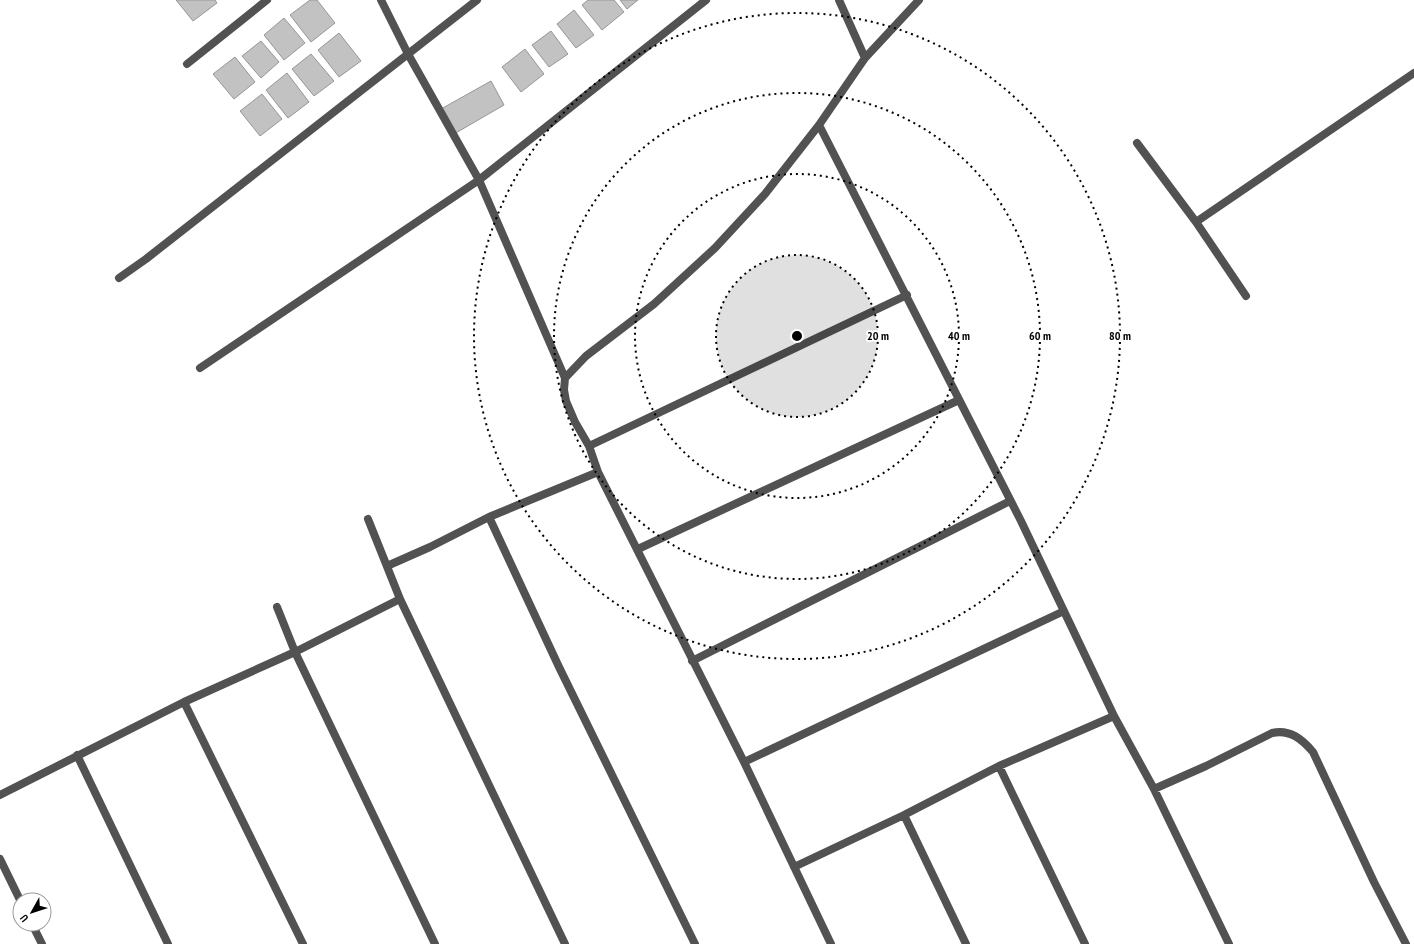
<svg xmlns="http://www.w3.org/2000/svg" width="1414" height="944" font-family="'PT Sans Narrow',sans-serif">
<style>
.building{fill:#c2c2c2;stroke:#969696}
.lines{fill:none;stroke-linecap:round;stroke-linejoin:round}
.minor{stroke:#525252;stroke-width:8}
.ring{fill:none;stroke:#000;stroke-width:2;stroke-dasharray:2 4}
.centre{fill:#000;stroke:#fff;stroke-width:2}
.ring-label{font-size:12px;text-anchor:middle;font-weight:bold;fill:#000;stroke:#fff;stroke-width:3.5;stroke-linejoin:round;paint-order:stroke}
</style>
<rect width="100%" height="100%" fill="#fff"/>
<path class="building" d="M 176,0 L 215,0 L 217,3 L 193,21 Z
M 310,0 L 317,0 L 335,23 L 311,42 L 290,15 Z
M 588,0 L 614,0 L 624,12 L 602,30 L 582,5 Z
M 620,0 L 638,0 L 627,9 Z
M 574,10 L 594,35 L 576,48 L 557,24 Z
M 284,18 L 305,43 L 284,60 L 264,35 Z
M 551,31 L 568,54 L 549,67 L 532,45 Z
M 339,33 L 361,61 L 339,77 L 318,50 Z
M 261,41 L 279,62 L 261,78 L 242,56 Z
M 525,49 L 544,74 L 521,92 L 502,67 Z
M 311,54 L 334,81 L 314,96 L 292,69 Z
M 235,57 L 255,82 L 234,99 L 213,74 Z
M 287,73 L 309,102 L 288,118 L 266,90 Z
M 491,81 L 504,105 L 454,134 L 441,109 Z
M 262,94 L 282,119 L 260,136 L 240,111 Z"/>
<g class="lines">
<path class="minor" d="M 381,0 L 408,54 L 479,180 L 565,378
M 839,0 L 865,58
M 187,64 L 267,0
M 819,125 L 1021,521 L 1114,716
M 1137,143 L 1196,222 L 1414,73
M 1196,222 L 1246,296
M 119,278 L 146,259 L 477,0
M 200,368 L 479,180 L 706,0
M 589,446 L 907,295
M 489,517 L 559,667 L 695,944
M 368,519 L 400,599 L 565,944
M 638,549 L 959,400
M 387,566 L 430,547 L 489,517 L 598,472
M 277,607 L 295,652 L 435,944
M 692,661 L 1010,501
M 184,702 L 303,944
M 77,755 L 168,944
M 744,762 L 1064,611
M 999,766 L 1085,944
M 1154,789 L 1206,766 L 1272,733 C 1290,729 1302,739 1313,752 L 1374,882 L 1406,944
M 0,795 L 184,702 L 295,652 L 400,599
M 904,815 L 966,944
M 0,859 L 20,900
M 794,867 L 904,815 L 999,766 L 1114,716 L 1154,789 L 1229,944
M 32,924 L 42,944
M 831,944 L 744,762 L 598,472 L 589,446 L 575,422 L 566,401 L 564,390 L 565,378 L 586,356 L 654,304 L 715,248 L 765,194 L 819,125 L 865,58 L 919,0"/>
</g>
<circle cx="797" cy="336" r="81" fill="#000" fill-opacity=".12"/>
<g class="ring">
<circle cx="797" cy="336" r="81"/>
<circle cx="797" cy="336" r="162"/>
<circle cx="797" cy="336" r="243"/>
<circle cx="797" cy="336" r="323"/>
</g>
<circle cx="797" cy="336" r="6" class="centre"/>
<g class="ring-label">
<text x="878" y="340">20 m</text>
<text x="959" y="340">40 m</text>
<text x="1040" y="340">60 m</text>
<text x="1120" y="340">80 m</text>
</g>
<g transform="translate(32 912) rotate(231)"><circle r="19" fill="#ffffff" stroke="#999999"/>
<path d="M0-3L7 15L0 10L-7 15Z" fill="#000000"/>
<text y="-6" font-size="11" font-weight="bold" text-anchor="middle" fill="#000000">U</text>
</g>
</svg>
